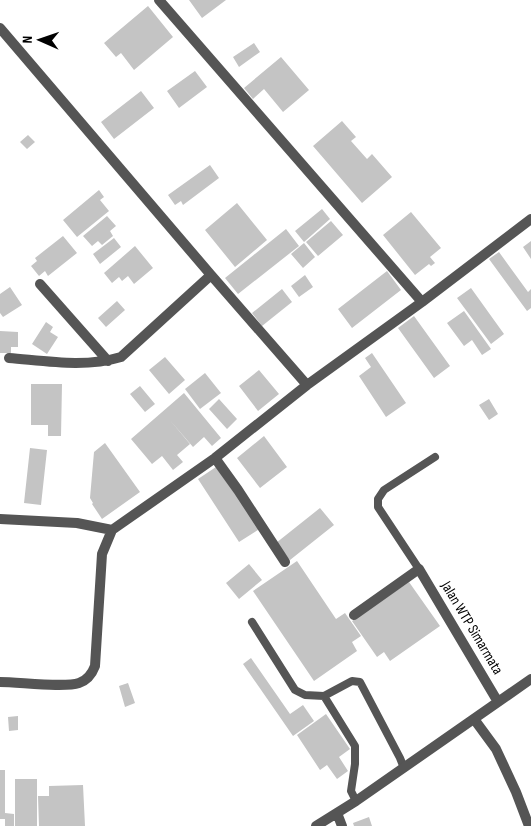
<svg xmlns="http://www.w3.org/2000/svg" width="531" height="826" font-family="'Sofia Sans Condensed',sans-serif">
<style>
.building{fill:#c4c4c4}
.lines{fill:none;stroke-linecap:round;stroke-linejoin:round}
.lane{stroke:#555;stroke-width:8}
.street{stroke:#555;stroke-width:10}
.labels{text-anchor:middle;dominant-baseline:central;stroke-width:4;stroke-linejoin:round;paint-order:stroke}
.street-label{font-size:15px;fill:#000;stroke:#fff}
</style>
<rect width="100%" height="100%" fill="#fff"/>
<path class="building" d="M 189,0 L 226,0 L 202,18 Z
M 148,6 L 173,37 L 134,70 L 121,53 L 116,57 L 104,43 Z
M 254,43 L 260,52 L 239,67 L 233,57 Z
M 281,57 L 309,90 L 283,112 L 264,89 L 253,99 L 244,88 Z
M 195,71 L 207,87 L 179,108 L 167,91 Z
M 141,91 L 154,108 L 114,139 L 101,122 Z
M 342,121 L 356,137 L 351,141 L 367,159 L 372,154 L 392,177 L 362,203 L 313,146 Z
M 28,135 L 35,142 L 27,149 L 20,142 Z
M 210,165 L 219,178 L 183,205 L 181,201 L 175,205 L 168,195 Z
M 99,190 L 104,197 L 100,200 L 109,211 L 77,237 L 63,220 Z
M 237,203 L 267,240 L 235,267 L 205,230 Z
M 322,209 L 330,219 L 304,242 L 295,231 Z
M 411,212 L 441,248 L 430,257 L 435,263 L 431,266 L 429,264 L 415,275 L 383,235 Z
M 107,216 L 116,226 L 110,231 L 113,236 L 102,245 L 98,241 L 92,246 L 83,236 Z
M 331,221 L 343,235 L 318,256 L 306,242 Z
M 286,229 L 299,246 L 238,294 L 225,278 Z
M 63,236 L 77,253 L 48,276 L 45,271 L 39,276 L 31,266 L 37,261 L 35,258 Z
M 114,238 L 121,247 L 100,264 L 93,254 Z
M 531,241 L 531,259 L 523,247 Z
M 304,243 L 315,257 L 303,268 L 291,254 Z
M 135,246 L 153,268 L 134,284 L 128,276 L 122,281 L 119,277 L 112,283 L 104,273 Z
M 499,252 L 528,292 L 531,289 L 531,308 L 527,311 L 489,259 Z
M 387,271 L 401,290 L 352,328 L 338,309 Z
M 305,275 L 313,287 L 299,297 L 291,286 Z
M 10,287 L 22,305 L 3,317 L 0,313 L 0,294 Z
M 471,288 L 504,334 L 491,344 L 457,298 Z
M 282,289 L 292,302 L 262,326 L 252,313 Z
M 117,301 L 125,310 L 106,327 L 98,318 Z
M 464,311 L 491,349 L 482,355 L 472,340 L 464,346 L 447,323 Z
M 414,316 L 450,366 L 434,378 L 398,328 Z
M 46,322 L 53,327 L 50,332 L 58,337 L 47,354 L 32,344 Z
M 0,331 L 18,332 L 18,347 L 11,347 L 11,353 L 0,353 Z
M 372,353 L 406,403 L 386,417 L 359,376 L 371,367 L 365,358 Z
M 165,357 L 185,380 L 169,394 L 149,370 Z
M 259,370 L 279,394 L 258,411 L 239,386 Z
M 205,373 L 221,393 L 200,409 L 185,389 Z
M 31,384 L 62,384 L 61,436 L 48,436 L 48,425 L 31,425 Z
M 140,386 L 155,404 L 145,412 L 130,394 Z
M 184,393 L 221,438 L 212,446 L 204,437 L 193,447 L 169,419 L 190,444 L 177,455 L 183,462 L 173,470 L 162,456 L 152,464 L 131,439 Z
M 219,399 L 237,419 L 227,429 L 209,409 Z
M 489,399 L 498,414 L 489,420 L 479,405 Z
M 264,436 L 287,467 L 260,488 L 237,458 Z
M 105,443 L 140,492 L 102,519 L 92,504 L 93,503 L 90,498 L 94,452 Z
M 30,448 L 47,450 L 41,505 L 24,503 Z
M 219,465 L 261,528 L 239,542 L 198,479 Z
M 320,508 L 334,525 L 290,560 L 276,543 Z
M 297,561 L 336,619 L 345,613 L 361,636 L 352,642 L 357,651 L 314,681 L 253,591 Z
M 249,564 L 262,580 L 239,599 L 226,583 Z
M 409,582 L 440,626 L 390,661 L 384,652 L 377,657 L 352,621 Z
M 251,658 L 290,714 L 303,705 L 314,721 L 293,736 L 243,664 Z
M 128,683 L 135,703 L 125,707 L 119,686 Z
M 326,714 L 350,749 L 339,757 L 348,771 L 337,779 L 327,765 L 320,770 L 297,735 Z
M 18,716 L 18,730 L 9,731 L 8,717 Z
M 0,770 L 5,770 L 5,813 L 14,814 L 14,826 L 5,826 L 5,819 L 0,819 Z
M 15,779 L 37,779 L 37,826 L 15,826 Z
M 83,785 L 85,826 L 39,826 L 38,796 L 49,796 L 49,786 Z
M 369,817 L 372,826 L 354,826 L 353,823 Z"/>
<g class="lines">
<path class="lane" d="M 419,569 L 378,507 L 378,499 L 384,490 L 435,457
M 252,622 L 295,690 L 305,695 L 324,696 L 355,746 L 355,764 L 351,791 L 356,801
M 324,696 L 352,681 L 360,682 L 400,758 L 404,768"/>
<path class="street" d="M 159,0 L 422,302
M 0,28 L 211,275 L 307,385
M 40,284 L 108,361
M 9,358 C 46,361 85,368 121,357 L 211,275
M 215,458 L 238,490 L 285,562
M 0,519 L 77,523 L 112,530
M 354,615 L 419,569 L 498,702
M 0,682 C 19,682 64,688 79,683 C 88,680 92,674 95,666 L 102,554 L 112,530 L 215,458 L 307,385 L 422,302 L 531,219
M 474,719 L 496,749 L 516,792 L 529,826
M 337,813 L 342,826
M 316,826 L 356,801 L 531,679"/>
</g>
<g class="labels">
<g class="street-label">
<text transform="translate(472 628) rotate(59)">Jalan WTP Simarmata</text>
</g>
</g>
<g transform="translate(40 40) rotate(272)" stroke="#ffffff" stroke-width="4" paint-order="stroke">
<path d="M0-4L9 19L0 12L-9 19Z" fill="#000000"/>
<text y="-8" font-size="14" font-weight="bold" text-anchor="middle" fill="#000000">N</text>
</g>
</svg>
